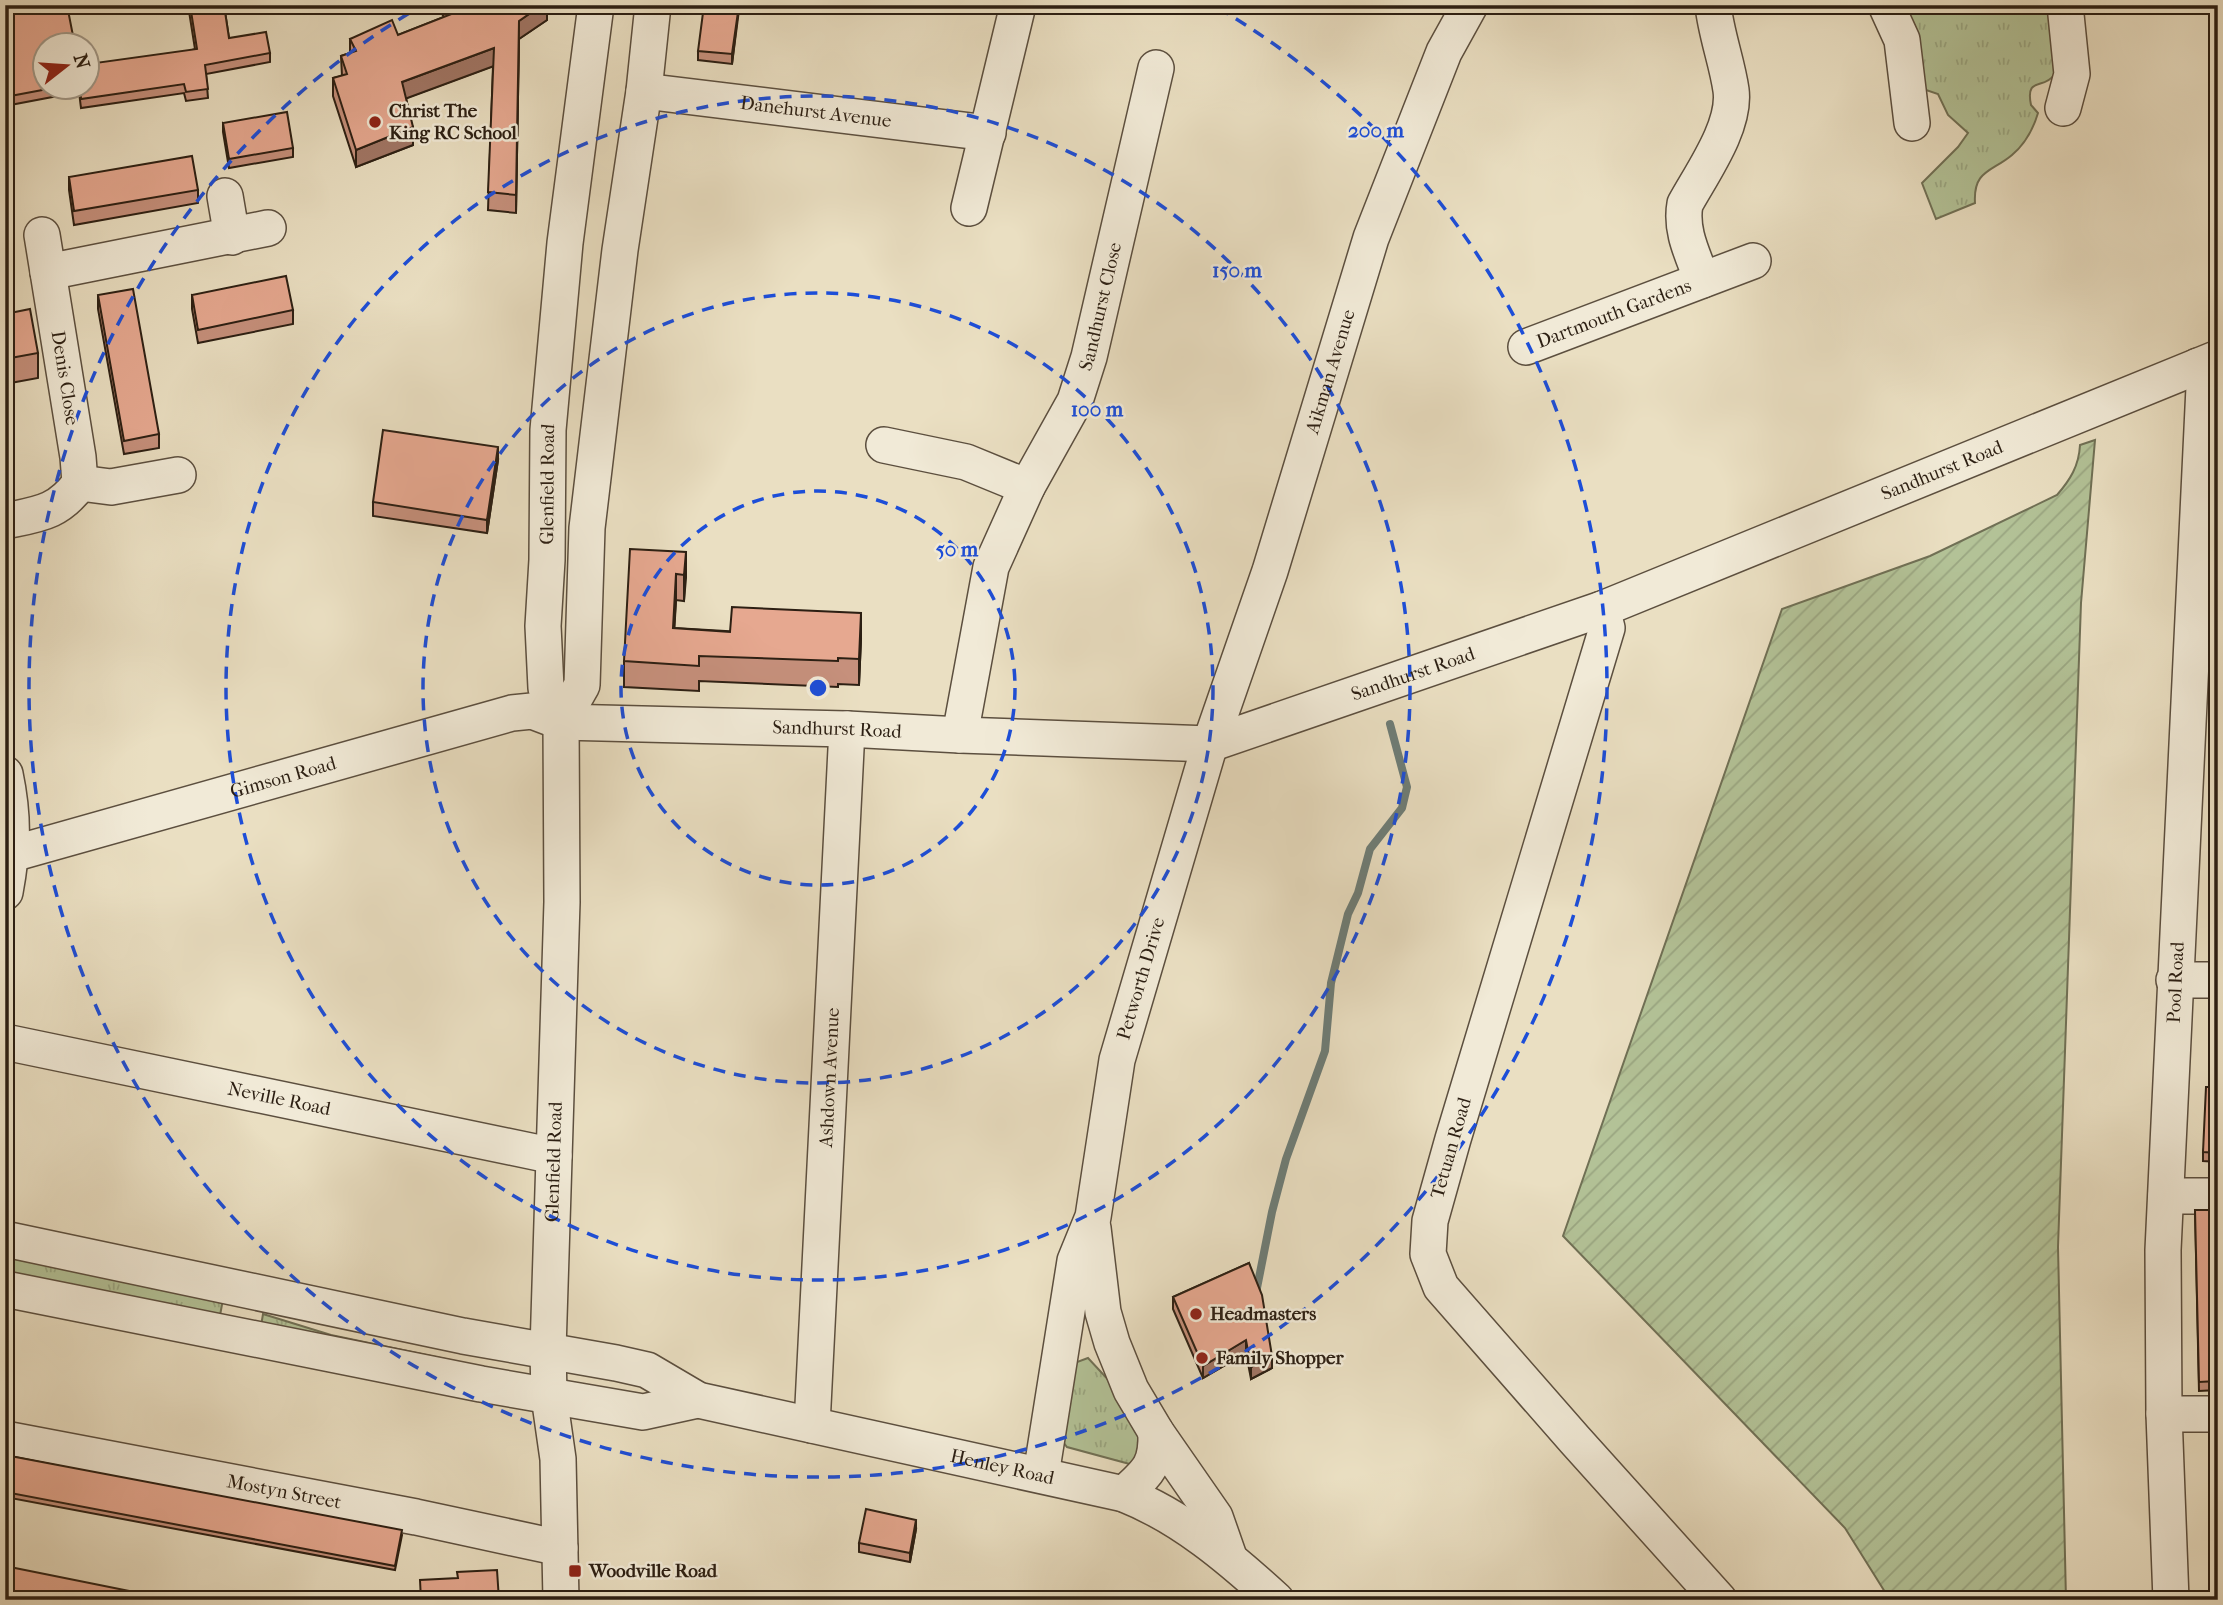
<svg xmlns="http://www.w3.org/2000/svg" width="2223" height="1605" font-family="'IM FELL French Canon',serif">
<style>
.grass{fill:url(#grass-tufts);stroke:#707055;stroke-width:2}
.garden{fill:url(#garden-furrows);stroke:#707055;stroke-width:2}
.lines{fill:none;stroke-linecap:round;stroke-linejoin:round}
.stream{stroke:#6e7d77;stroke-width:8}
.minor-casing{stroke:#5c4f3f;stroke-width:38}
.minor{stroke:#f1ead7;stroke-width:35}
.wall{fill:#c6907c;stroke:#2c1f13;stroke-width:2}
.shaded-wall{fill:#a17665;stroke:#2c1f13;stroke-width:2}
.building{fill:#e6a890;stroke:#2c1f13;stroke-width:2}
.ring{fill:none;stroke:#1d4ed8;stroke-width:3.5;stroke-dasharray:12 9}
.poi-dot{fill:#8f2418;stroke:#f1ead7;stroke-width:2.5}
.labels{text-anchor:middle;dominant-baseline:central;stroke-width:5;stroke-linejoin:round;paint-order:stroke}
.poi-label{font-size:19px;font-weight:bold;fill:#2c1f13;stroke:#f1ead7;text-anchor:start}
.street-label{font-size:19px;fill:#2c1f13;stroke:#f1ead7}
.centre{fill:#1d4ed8;stroke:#f1ead7;stroke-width:3.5}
.ring-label{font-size:21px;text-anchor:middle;font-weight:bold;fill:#1d4ed8;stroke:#f1ead7;stroke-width:5;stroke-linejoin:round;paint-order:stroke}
</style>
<defs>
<pattern id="grass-tufts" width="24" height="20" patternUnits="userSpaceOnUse" patternTransform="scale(1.75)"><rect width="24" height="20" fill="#b3c297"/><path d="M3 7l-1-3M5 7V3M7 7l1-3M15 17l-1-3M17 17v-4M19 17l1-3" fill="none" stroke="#9aa681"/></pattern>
<pattern id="garden-furrows" width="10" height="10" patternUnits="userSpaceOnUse" patternTransform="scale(1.75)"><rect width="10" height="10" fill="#b3c297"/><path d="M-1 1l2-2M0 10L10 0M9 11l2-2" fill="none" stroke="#9aa681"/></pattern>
</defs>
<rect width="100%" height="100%" fill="#eadfc2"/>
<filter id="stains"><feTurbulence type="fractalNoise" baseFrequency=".00286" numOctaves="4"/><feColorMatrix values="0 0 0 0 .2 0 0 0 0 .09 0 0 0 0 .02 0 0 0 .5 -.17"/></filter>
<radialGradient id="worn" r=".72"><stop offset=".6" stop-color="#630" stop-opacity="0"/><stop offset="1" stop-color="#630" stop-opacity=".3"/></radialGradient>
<path class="grass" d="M 1902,5 L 2055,5 C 2056,21 2064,45 2059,60 C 2058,64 2056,72 2054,75 C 2044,90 2025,76 2031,105 L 2038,113 C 2033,130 2025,144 2012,155 C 1992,172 1973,170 1975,203 L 1936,219 L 1922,183 L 1958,147 L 1968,133 L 1948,115 L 1938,94 L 1923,89 Z
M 5,1257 L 223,1299 L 219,1321 L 5,1279 Z
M 263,1314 L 331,1335 L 460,1362 L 459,1370 L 260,1332 Z
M 1088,1358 L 1115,1387 L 1144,1442 L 1137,1466 L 1067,1447 L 1060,1438 L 1073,1368 L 1077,1362 Z"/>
<path class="garden" d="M 2095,440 L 2081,603 L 2058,1247 L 2066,1600 L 1890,1600 L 1845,1528 L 1563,1236 L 1782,609 L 1930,556 L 2057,495 C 2070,480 2079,466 2080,445 Z"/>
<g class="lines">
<path class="stream" d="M 1256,1293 L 1272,1212 L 1286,1159 L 1325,1051 L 1331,983 L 1348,914 L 1358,893 L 1370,849 L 1402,808 L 1407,787 L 1390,724"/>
<defs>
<g id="minor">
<path d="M 1886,5 L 1902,40 L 1912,123"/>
<path id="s1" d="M 644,91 L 988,133"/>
<path d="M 2063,108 L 2072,74 L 2065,5"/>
<path d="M 225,196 L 232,237"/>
<path d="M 969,208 L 1018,5"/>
<path d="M 48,272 L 268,228"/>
<path d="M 1702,280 C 1693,255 1680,231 1685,204 C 1702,173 1736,126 1731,90 C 1727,62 1716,34 1713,5"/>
<path id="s2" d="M 1526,347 L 1753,261"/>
<path d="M 884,445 L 966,462 L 1027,487"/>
<path d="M 80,483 L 111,487 L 178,475"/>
<path d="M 5,521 C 39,514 58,513 80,483 L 78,457 L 42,235"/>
<path d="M 1602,609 L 1607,628 L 1453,1139 L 1430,1221 L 1428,1254 L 1441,1287 L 1575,1440 L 1719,1600"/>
<path d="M 561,722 L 582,685 L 587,528 L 620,250 L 644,91 L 653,5"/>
<path id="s3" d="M 960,735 L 991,567 L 1027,487 L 1075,401 L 1089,357 L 1156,68"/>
<path d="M 5,774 C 14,817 13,849 5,892"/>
<path id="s4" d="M 5,856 L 512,713 L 532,711 L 561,722 L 847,729 L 960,735 L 1210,744 L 1602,609 L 2218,358"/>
<path d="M 2174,980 L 2218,980"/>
<path id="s5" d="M 5,1042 L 554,1156"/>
<path d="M 2166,1196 L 2218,1196"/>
<path d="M 1093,1228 L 1103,1312 L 1112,1343 L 1131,1390 L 1156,1432 L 1215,1517 L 1229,1557"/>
<path id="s6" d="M 5,1239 L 463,1336 L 616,1363 L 647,1370 L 698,1400 L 1124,1494 C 1182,1517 1230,1558 1276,1600"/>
<path d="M 5,1289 L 481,1384 L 643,1412 L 698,1400"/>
<path d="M 2164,1414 L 2218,1414"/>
<path id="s7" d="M 812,1425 L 847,729"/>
<path id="s8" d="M 5,1439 L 416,1517 L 560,1548"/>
<path id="s9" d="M 1041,1475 L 1075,1261 L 1093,1217 L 1117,1060 L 1210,744 L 1270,571 L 1371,238 L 1444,52 L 1470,5"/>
<path d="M 1124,1494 C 1148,1472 1157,1466 1156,1432"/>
<path id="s10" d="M 561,1600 L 558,1459 L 549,1396 L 548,1350 L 562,902 L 561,722 L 546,688 L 543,626 L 547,560 L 548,430 L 565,243 L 596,5"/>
<path id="s11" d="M 2171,1600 L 2164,1414 L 2163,1250 L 2204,387 L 2198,366"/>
</g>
</defs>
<use href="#minor" class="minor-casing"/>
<use href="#minor" class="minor"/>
</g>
<path class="wall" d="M 188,5 L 224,5 L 229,38 L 270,53 L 270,62 L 206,74 L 208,98 L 186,101 L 184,93 L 81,108 L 79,92 L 5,106 L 5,14 L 46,88 L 88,88 L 195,49 Z
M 436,5 L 547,5 L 547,20 L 519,39 L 516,213 L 488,210 L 493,66 L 406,98 L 413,145 L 356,167 L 333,96 L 333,78 L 342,76 L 341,56 L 350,53 L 350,39 L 398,35 L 444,17 Z
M 739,5 L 732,64 L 698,60 L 698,51 Z
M 223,123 L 293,148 L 293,157 L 229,168 L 223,132 Z
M 69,177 L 198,190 L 198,203 L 74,225 L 69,190 Z
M 98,295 L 159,434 L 159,448 L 124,454 L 98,309 Z
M 192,295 L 293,310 L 293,324 L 198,343 L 192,309 Z
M 5,314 L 38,353 L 38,378 L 5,384 Z
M 498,460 L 487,533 L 373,516 L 373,502 Z
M 686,552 L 684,601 L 676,600 L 674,628 L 861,639 L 859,685 L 838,684 L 838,687 L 699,681 L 699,691 L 624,687 L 624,661 Z
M 2218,1031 L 2218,1054 L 2211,1046 L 2211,1037 Z
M 2218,1087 L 2218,1162 L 2203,1161 L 2203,1152 Z
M 2195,1210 L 2218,1210 L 2218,1390 L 2199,1391 Z
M 1249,1263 L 1272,1368 L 1251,1379 L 1246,1353 L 1203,1378 L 1173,1309 L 1173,1297 Z
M 5,1455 L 402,1535 L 395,1570 L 5,1497 Z
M 916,1529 L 910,1562 L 859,1552 L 859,1543 Z"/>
<path class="shaded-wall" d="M 542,5 L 547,5 L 547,20 L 519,39 L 516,213 L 519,21 Z
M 739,5 L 739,10 L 732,64 L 732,54 Z
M 494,48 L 494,66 L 402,100 L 402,82 Z
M 413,127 L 413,145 L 356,167 L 356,150 Z
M 498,447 L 498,460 L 487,533 L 487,520 Z
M 686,552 L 686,578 L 684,601 L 684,575 Z
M 676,574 L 676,600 L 673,654 L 673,628 Z
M 861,613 L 861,639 L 859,685 L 859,659 Z
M 1246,1340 L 1246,1353 L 1203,1378 L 1203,1366 Z
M 1272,1356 L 1272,1368 L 1251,1379 L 1251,1367 Z
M 916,1520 L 916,1529 L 910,1562 L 910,1553 Z"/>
<path class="building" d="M 60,5 L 67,5 L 75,46 L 46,46 L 46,88 L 53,88 L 5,97 L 5,14 Z
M 190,5 L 224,5 L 229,38 L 266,32 L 270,53 L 205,65 L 208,89 L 186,92 L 184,84 L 81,99 L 80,88 L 88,88 L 88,64 L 197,49 Z
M 449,5 L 542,5 L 519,21 L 516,195 L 488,192 L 494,48 L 402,82 L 413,127 L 356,150 L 333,78 L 347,74 L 341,56 L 356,51 L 350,39 L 392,20 L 398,35 L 454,13 Z
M 704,5 L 739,5 L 732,54 L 698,51 Z
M 287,112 L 293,148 L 229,159 L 223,123 Z
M 192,156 L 198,190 L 74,211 L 69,177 Z
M 286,276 L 293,310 L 198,330 L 192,295 Z
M 133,289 L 159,434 L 124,441 L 98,295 Z
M 30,309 L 38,353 L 5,359 L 5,314 Z
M 383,430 L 498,447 L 487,520 L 373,502 Z
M 630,549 L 686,552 L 684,575 L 676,574 L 673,628 L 730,632 L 732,607 L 861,613 L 859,659 L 838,658 L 838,661 L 699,656 L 699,666 L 624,661 Z
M 2218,1031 L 2218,1045 L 2211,1037 Z
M 2206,1087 L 2218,1087 L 2218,1153 L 2203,1152 Z
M 2195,1210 L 2218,1210 L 2218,1381 L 2199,1382 Z
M 1249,1263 L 1262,1295 L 1272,1356 L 1251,1367 L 1246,1340 L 1203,1366 L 1173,1297 Z
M 5,1455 L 402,1530 L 395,1566 L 5,1492 Z
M 866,1509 L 916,1520 L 910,1553 L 859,1543 Z
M 5,1566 L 174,1600 L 5,1600 Z
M 497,1570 L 499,1600 L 421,1600 L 420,1580 L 458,1578 L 457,1572 Z"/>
<g class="ring">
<circle cx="818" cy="688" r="197"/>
<circle cx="818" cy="688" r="395"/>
<circle cx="818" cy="688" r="592"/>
<path d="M1218 8A789 789 0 1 1 418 8"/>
</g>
<g class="poi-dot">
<circle cx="375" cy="122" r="7"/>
<circle cx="1196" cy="1314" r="7"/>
<circle cx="1202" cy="1358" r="7"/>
<rect x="568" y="1564" width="14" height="14" rx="3.5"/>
</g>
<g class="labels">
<g class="poi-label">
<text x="389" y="111">Christ The<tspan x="389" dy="22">King RC School</tspan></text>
<text x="1210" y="1314">Headmasters</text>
<text x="1216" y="1358">Family Shopper</text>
<text x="589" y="1571">Woodville Road</text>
</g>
<g class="street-label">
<text stroke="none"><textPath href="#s1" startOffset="173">Danehurst Avenue</textPath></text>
<text stroke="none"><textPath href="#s3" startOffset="455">Sandhurst Close</textPath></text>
<text stroke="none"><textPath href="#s2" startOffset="94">Dartmouth Gardens</textPath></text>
<text stroke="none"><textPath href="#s9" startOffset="1144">Aikman Avenue</textPath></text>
<text transform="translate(65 378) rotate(81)">Denis Close</text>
<text stroke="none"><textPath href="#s4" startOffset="2009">Sandhurst Road</textPath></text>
<text stroke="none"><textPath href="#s10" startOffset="1120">Glenfield Road</textPath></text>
<text stroke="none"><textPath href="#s4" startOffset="1442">Sandhurst Road</textPath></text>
<text stroke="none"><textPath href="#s4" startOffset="854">Sandhurst Road</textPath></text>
<text stroke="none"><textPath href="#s4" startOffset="289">Gimson Road</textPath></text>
<text stroke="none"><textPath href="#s9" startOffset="508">Petworth Drive</textPath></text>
<text stroke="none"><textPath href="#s11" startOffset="618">Pool Road</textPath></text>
<text stroke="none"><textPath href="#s7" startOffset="348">Ashdown Avenue</textPath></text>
<text stroke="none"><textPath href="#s5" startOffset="280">Neville Road</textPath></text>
<text transform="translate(1451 1148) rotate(-74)">Tetuan Road</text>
<text stroke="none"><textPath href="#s10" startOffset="439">Glenfield Road</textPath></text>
<text stroke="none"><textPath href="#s6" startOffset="1026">Henley Road</textPath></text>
<text stroke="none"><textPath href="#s8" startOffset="284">Mostyn Street</textPath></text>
</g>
</g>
<circle cx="818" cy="688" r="10" class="centre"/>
<g class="ring-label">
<text x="1376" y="137">200 m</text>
<text x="1237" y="277">150 m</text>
<text x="1097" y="416">100 m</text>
<text x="957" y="556">50 m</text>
</g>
<rect width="2223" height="1605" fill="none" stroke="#eadfc2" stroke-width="28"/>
<rect x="7" y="7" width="2209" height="1591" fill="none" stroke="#2c1f13" stroke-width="3.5"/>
<rect x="14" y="14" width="2195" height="1577" fill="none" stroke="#2c1f13" stroke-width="2"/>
<g transform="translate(66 66) rotate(73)"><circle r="33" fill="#f1ead7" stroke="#a29989" stroke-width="2"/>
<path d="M0-5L12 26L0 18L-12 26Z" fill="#8f2418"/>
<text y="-10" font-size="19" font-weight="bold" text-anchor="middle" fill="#2c1f13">N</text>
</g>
<rect width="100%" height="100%" filter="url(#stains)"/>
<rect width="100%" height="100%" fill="url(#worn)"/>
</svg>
